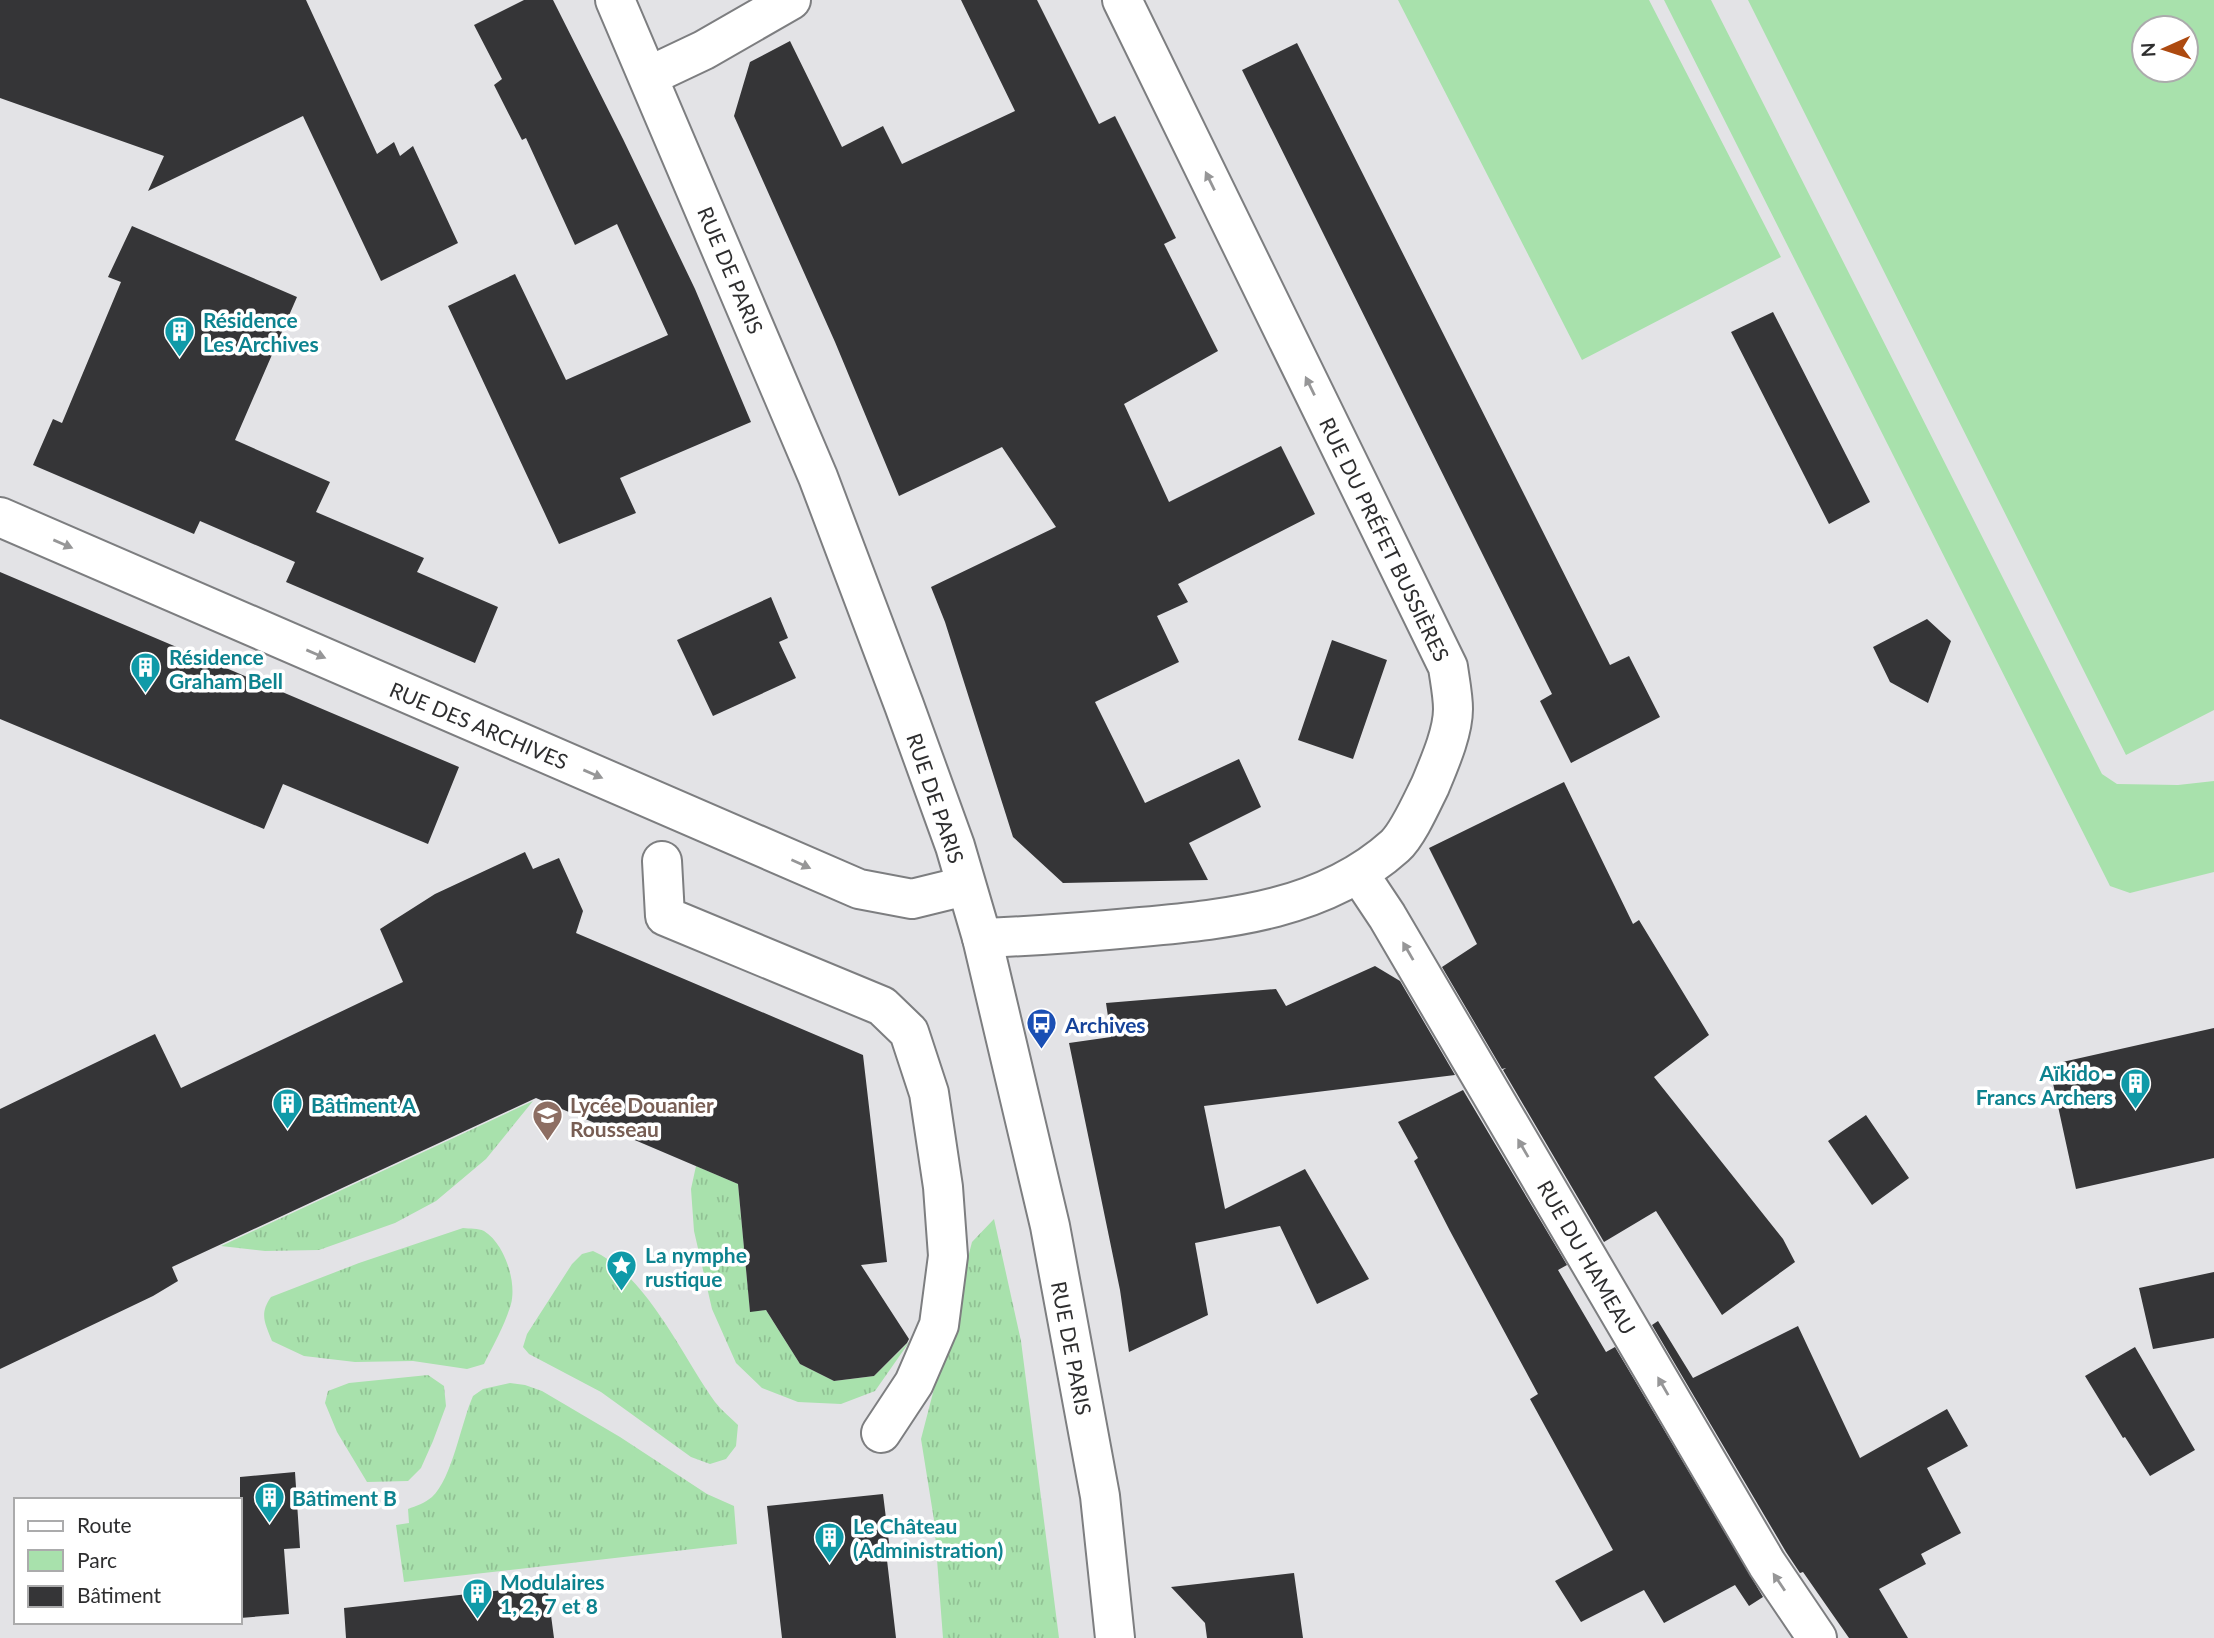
<svg xmlns="http://www.w3.org/2000/svg" width="2214" height="1638" font-family="Lato,sans-serif">
<style>
.grass{fill:url(#grass-tufts)}
.green{fill:#a8e1ac;fill-rule:evenodd}
.building{fill:#353537}
.lines{fill:none;stroke-linecap:round;stroke-linejoin:round}
.minor-casing{stroke:#7d7e80;stroke-width:42}
.secondary-casing{stroke:#7d7e80;stroke-width:42}
.minor{stroke:#fff;stroke-width:38}
.secondary{stroke:#fff;stroke-width:38}
.oneway{fill:#969697}
.labels{text-anchor:middle;dominant-baseline:central;stroke-width:7;stroke-linejoin:round;paint-order:stroke}
.street-label{font-size:21px;fill:#2e2e2f;stroke:#fff}
.culture-label{font-size:21px;font-weight:bold;fill:#0d838f;stroke:#fff;text-anchor:start}
.transit-label{font-size:21px;font-weight:bold;fill:#164399;stroke:#fff;text-anchor:start}
.education-label{font-size:21px;font-weight:bold;fill:#785e54;stroke:#fff;text-anchor:start}
</style>
<defs>
<pattern id="grass-tufts" width="24" height="20" patternUnits="userSpaceOnUse" patternTransform="scale(1.75)"><rect width="24" height="20" fill="#a8e1ac"/><path d="M3 7l-1-3M5 7V3M7 7l1-3M15 17l-1-3M17 17v-4M19 17l1-3" fill="none" stroke="#91c194"/></pattern>
</defs>
<rect width="100%" height="100%" fill="#e3e3e6"/>
<path class="grass" d="M 533,1101 L 486,1159 L 436,1201 L 395,1223 L 319,1250 L 265,1251 L 221,1246 Z
M 696,1166 L 738,1184 L 750,1311 L 766,1310 L 800,1364 L 834,1381 L 874,1376 L 910,1341 L 875,1391 L 841,1404 L 798,1402 L 762,1388 L 736,1363 L 712,1309 L 694,1231 L 691,1189 Z
M 994,1219 L 1021,1341 L 1059,1638 L 943,1638 L 934,1520 L 921,1439 L 972,1242 Z
M 463,1228 C 470,1229 478,1228 484,1231 C 504,1243 517,1281 511,1304 C 505,1325 494,1344 484,1364 L 467,1369 L 413,1361 L 355,1362 L 304,1356 L 272,1341 C 265,1323 259,1314 271,1297 L 359,1263 Z
M 593,1251 C 646,1274 682,1356 715,1402 C 722,1411 731,1418 738,1425 L 736,1446 L 726,1459 L 710,1464 L 691,1457 L 601,1392 L 529,1354 L 523,1347 L 527,1334 L 572,1264 L 582,1254 Z
M 428,1375 L 444,1386 L 446,1406 L 433,1441 L 421,1468 L 408,1481 L 367,1482 L 337,1432 L 325,1403 L 328,1391 L 349,1383 Z
M 510,1383 L 525,1385 L 542,1391 L 620,1437 L 707,1494 L 734,1506 L 737,1544 L 404,1582 L 396,1525 L 409,1523 L 408,1509 C 416,1506 425,1503 432,1497 C 452,1479 461,1423 473,1396 L 483,1389 Z"/>
<path class="green" d="M 1398,0 L 1649,0 L 1781,257 L 1582,360 Z
M 1664,0 L 1711,0 L 2102,774 L 2117,784 L 2178,785 L 2214,781 L 2214,872 L 2130,893 L 2110,886 Z
M 1748,0 L 2214,0 L 2214,710 L 2126,755 ZM 2186,28 L 2186,70 L 2144,70 L 2144,28 Z"/>
<path class="building" d="M 0,0 L 306,0 L 377,154 L 394,142 L 400,156 L 413,146 L 458,243 L 381,281 L 303,116 L 148,191 L 164,156 L 0,98 Z
M 524,0 L 553,0 L 623,139 L 695,289 L 751,422 L 620,478 L 636,513 L 559,544 L 448,306 L 515,274 L 566,380 L 668,335 L 617,224 L 575,245 L 526,138 L 522,140 L 494,85 L 502,79 L 474,25 Z
M 961,0 L 1037,0 L 1099,124 L 1115,116 L 1176,238 L 1164,244 L 1218,351 L 1124,404 L 1169,502 L 1281,446 L 1315,514 L 1178,584 L 1188,602 L 1157,616 L 1179,662 L 1095,702 L 1145,803 L 1239,759 L 1261,807 L 1189,843 L 1208,880 L 1063,883 L 1013,837 L 945,622 L 931,587 L 1056,527 L 1002,447 L 899,496 L 835,342 L 734,116 L 750,62 L 790,41 L 842,147 L 883,126 L 902,164 L 1015,111 Z
M 1297,43 L 1610,665 L 1629,656 L 1660,717 L 1571,763 L 1540,701 L 1552,694 L 1242,70 Z
M 132,226 L 297,297 L 235,440 L 330,482 L 316,512 L 424,558 L 417,572 L 498,607 L 475,663 L 286,582 L 295,562 L 200,521 L 194,534 L 33,465 L 53,419 L 62,423 L 121,282 L 108,277 Z
M 1773,312 L 1870,502 L 1829,524 L 1731,332 Z
M 0,572 L 459,767 L 428,844 L 283,784 L 264,829 L 0,719 Z
M 771,597 L 788,638 L 779,642 L 796,678 L 713,716 L 677,640 Z
M 1927,619 L 1951,641 L 1928,703 L 1890,682 L 1873,647 Z
M 1332,640 L 1387,660 L 1353,759 L 1298,740 Z
M 1564,782 L 1633,924 L 1639,920 L 1709,1035 L 1654,1077 L 1783,1239 L 1795,1262 L 1722,1315 L 1656,1211 L 1604,1242 L 1503,1070 L 1506,1068 L 1502,1069 L 1442,967 L 1477,944 L 1429,848 Z
M 525,852 L 533,869 L 559,858 L 583,911 L 576,933 L 863,1055 L 887,1262 L 861,1265 L 909,1339 L 907,1343 L 874,1376 L 834,1381 L 800,1364 L 766,1310 L 750,1312 L 738,1184 L 536,1098 L 172,1267 L 178,1281 L 153,1296 L 0,1369 L 0,1109 L 155,1034 L 181,1088 L 403,982 L 380,929 L 435,894 Z
M 1375,966 L 1400,981 L 1455,1075 L 1204,1106 L 1225,1209 L 1305,1169 L 1369,1279 L 1317,1304 L 1280,1226 L 1195,1243 L 1208,1315 L 1129,1352 L 1120,1290 L 1069,1043 L 1111,1037 L 1106,1003 L 1276,989 L 1286,1006 Z
M 2214,1028 L 2214,1158 L 2076,1189 L 2049,1065 Z
M 1463,1090 L 1567,1265 L 1558,1270 L 1606,1352 L 1615,1347 L 1763,1597 L 1749,1606 L 1735,1585 L 1664,1623 L 1644,1590 L 1581,1622 L 1555,1581 L 1613,1550 L 1530,1399 L 1538,1394 L 1450,1231 L 1414,1161 L 1418,1158 L 1398,1122 Z
M 1866,1115 L 1909,1178 L 1872,1205 L 1828,1141 Z
M 2214,1272 L 2214,1338 L 2153,1349 L 2139,1288 Z
M 1658,1321 L 1693,1378 L 1798,1326 L 1860,1458 L 1947,1409 L 1968,1446 L 1927,1468 L 1961,1533 L 1921,1554 L 1926,1564 L 1879,1589 L 1908,1638 L 1849,1638 L 1803,1572 L 1800,1573 L 1786,1552 L 1652,1325 Z
M 2135,1347 L 2195,1450 L 2150,1476 L 2125,1437 L 2123,1438 L 2085,1376 Z
M 295,1472 L 300,1548 L 284,1549 L 289,1614 L 240,1618 L 240,1477 Z
M 883,1494 L 891,1559 L 887,1560 L 896,1638 L 782,1638 L 767,1506 Z
M 1294,1573 L 1303,1638 L 1207,1638 L 1205,1623 L 1171,1587 Z
M 547,1585 L 554,1638 L 346,1638 L 344,1608 Z"/>
<g class="lines">
<defs>
<path id="minor" d="M 649,76 L 704,50 L 791,0
M 0,517 L 859,889 L 912,899 L 965,886
M 662,861 L 665,916 L 882,1006 L 909,1032 L 929,1093 L 943,1187 L 948,1256 L 939,1325 L 914,1383 L 881,1433
M 1359,874 L 1387,916 L 1767,1564 L 1817,1638
M 982,938 C 1035,936 1088,932 1141,927 C 1231,919 1325,909 1395,846 C 1408,834 1422,802 1430,786 C 1439,764 1453,733 1453,709 C 1453,696 1450,681 1448,667 L 1122,0"/>
<path id="secondary" d="M 615,0 L 818,477 L 904,705 L 955,846 L 982,938 L 1050,1226 L 1100,1496 L 1115,1638"/>
</defs>
<use href="#minor" class="minor-casing"/>
<use href="#secondary" class="secondary-casing"/>
<use href="#minor" class="minor"/>
<use href="#secondary" class="secondary"/>
</g>
<defs><path id="oneway-solid" d="M-6-.8H1V-3.2L6.5 0L1 3.2V.8H-6Z" transform="scale(1.75)"/></defs>
<g class="oneway">
<use href="#oneway-solid" transform="translate(1210 181) rotate(-116)"/>
<use href="#oneway-solid" transform="translate(1310 386) rotate(-116)"/>
<use href="#oneway-solid" transform="translate(63 544) rotate(23)"/>
<use href="#oneway-solid" transform="translate(316 654) rotate(23)"/>
<use href="#oneway-solid" transform="translate(593 774) rotate(23)"/>
<use href="#oneway-solid" transform="translate(801 864) rotate(24)"/>
<use href="#oneway-solid" transform="translate(1408 951) rotate(-120)"/>
<use href="#oneway-solid" transform="translate(1523 1148) rotate(-120)"/>
<use href="#oneway-solid" transform="translate(1663 1386) rotate(-120)"/>
<use href="#oneway-solid" transform="translate(1779 1582) rotate(-124)"/>
</g>
<defs>
<symbol id="building-pin" viewBox="-11 -11 22 30"><path d="M0 17L-7.5 6A9.5 9.5 0 1 1 7.5 6Z" fill="#0f9aa8" stroke="#fff"/><path d="M-4-6H4V6H1V3H-1V6H-4ZM-2.5-4.3h1.7v1.8h-1.7ZM.8-4.3h1.7v1.8H.8ZM-2.5-1h1.7V.8h-1.7ZM.8-1h1.7V.8H.8Z" fill="#fff"/></symbol>
<symbol id="bus-pin" viewBox="-11 -11 22 30"><path d="M0 17L-7.5 6A9.5 9.5 0 1 1 7.5 6Z" fill="#1a4fb4" stroke="#fff"/><path d="M-5-6H5V4H4V6H2V4H-2V6H-4V4H-5ZM-3.5-4V0h7V-4ZM-3.5 1.2v1.5H-2V1.2ZM2 1.2v1.5H3.5V1.2Z" fill="#fff"/></symbol>
<symbol id="school-pin" viewBox="-11 -11 22 30"><path d="M0 17L-7.5 6A9.5 9.5 0 1 1 7.5 6Z" fill="#8d6e63" stroke="#fff"/><path d="M0-5L7-2L0 1L-7-2ZM-4 1L0 2.5L4 1V4Q0 6-4 4Z" fill="#fff"/></symbol>
<symbol id="sight-pin" viewBox="-11 -11 22 30"><path d="M0 17L-7.5 6A9.5 9.5 0 1 1 7.5 6Z" fill="#0f9aa8" stroke="#fff"/><path d="M0-6L1.8-2.2L6-1.7L2.9 1.2L3.7 5.4L0 3.3L-3.7 5.4L-2.9 1.2L-6-1.7L-1.8-2.2Z" fill="#fff"/></symbol>
</defs>
<g fill-rule="evenodd">
<use href="#building-pin" x="162" y="314" width="35" height="47"/>
<use href="#building-pin" x="128" y="650" width="35" height="47"/>
<use href="#bus-pin" x="1024" y="1006" width="35" height="47"/>
<use href="#building-pin" x="2118" y="1066" width="35" height="47"/>
<use href="#building-pin" x="270" y="1086" width="35" height="47"/>
<use href="#school-pin" x="530" y="1098" width="35" height="47"/>
<use href="#sight-pin" x="604" y="1248" width="35" height="47"/>
<use href="#building-pin" x="252" y="1480" width="35" height="47"/>
<use href="#building-pin" x="812" y="1520" width="35" height="47"/>
<use href="#building-pin" x="460" y="1576" width="35" height="47"/>
</g>
<g class="labels">
<g class="street-label">
<text transform="translate(731 270) rotate(67)">RUE DE PARIS</text>
<text transform="translate(1385 539) rotate(64)">RUE DU PRÉFET BUSSIÈRES</text>
<text transform="translate(479 725) rotate(23)">RUE DES ARCHIVES</text>
<text transform="translate(936 798) rotate(71)">RUE DE PARIS</text>
<text transform="translate(1587 1257) rotate(60)">RUE DU HAMEAU</text>
<text transform="translate(1072 1348) rotate(79)">RUE DE PARIS</text>
</g>
<g class="culture-label">
<text x="203" y="319">Résidence<tspan x="203" dy="24">Les Archives</tspan></text>
<text x="169" y="656">Résidence<tspan x="169" dy="24">Graham Bell</tspan></text>
<text x="2113" y="1072" text-anchor="end">Aïkido -<tspan x="2113" dy="24">Francs Archers</tspan></text>
<text x="311" y="1104">Bâtiment A</text>
<text x="645" y="1254">La nymphe<tspan x="645" dy="24">rustique</tspan></text>
<text x="292" y="1497">Bâtiment B</text>
<text x="853" y="1525">Le Château<tspan x="853" dy="24">(Administration)</tspan></text>
<text x="500" y="1581">Modulaires<tspan x="500" dy="24">1, 2, 7 et 8</tspan></text>
</g>
<g class="transit-label">
<text x="1065" y="1024">Archives</text>
</g>
<g class="education-label">
<text x="570" y="1104">Lycée Douanier<tspan x="570" dy="24">Rousseau</tspan></text>
</g>
</g>
<rect x="14" y="1498" width="228" height="126" fill="#ffffff" stroke="#ababac" stroke-width="2"/>
<rect x="28" y="1521" width="35" height="10" fill="#ffffff" stroke="#ababac" stroke-width="2"/>
<text x="77" y="1533" font-size="21" fill="#2e2e2f">Route</text>
<rect x="28" y="1550" width="35" height="21" fill="#a8e1ac" stroke="#ababac" stroke-width="2"/>
<text x="77" y="1568" font-size="21" fill="#2e2e2f">Parc</text>
<rect x="28" y="1586" width="35" height="21" fill="#353537" stroke="#ababac" stroke-width="2"/>
<text x="77" y="1603" font-size="21" fill="#2e2e2f">Bâtiment</text>
<g transform="translate(2165 49) rotate(267)"><circle r="33" fill="#ffffff" stroke="#ababac" stroke-width="2"/>
<path d="M0-5L12 26L0 18L-12 26Z" fill="#ad4a10"/>
<text y="-10" font-size="19" font-weight="bold" text-anchor="middle" fill="#2e2e2f">N</text>
</g>
</svg>
